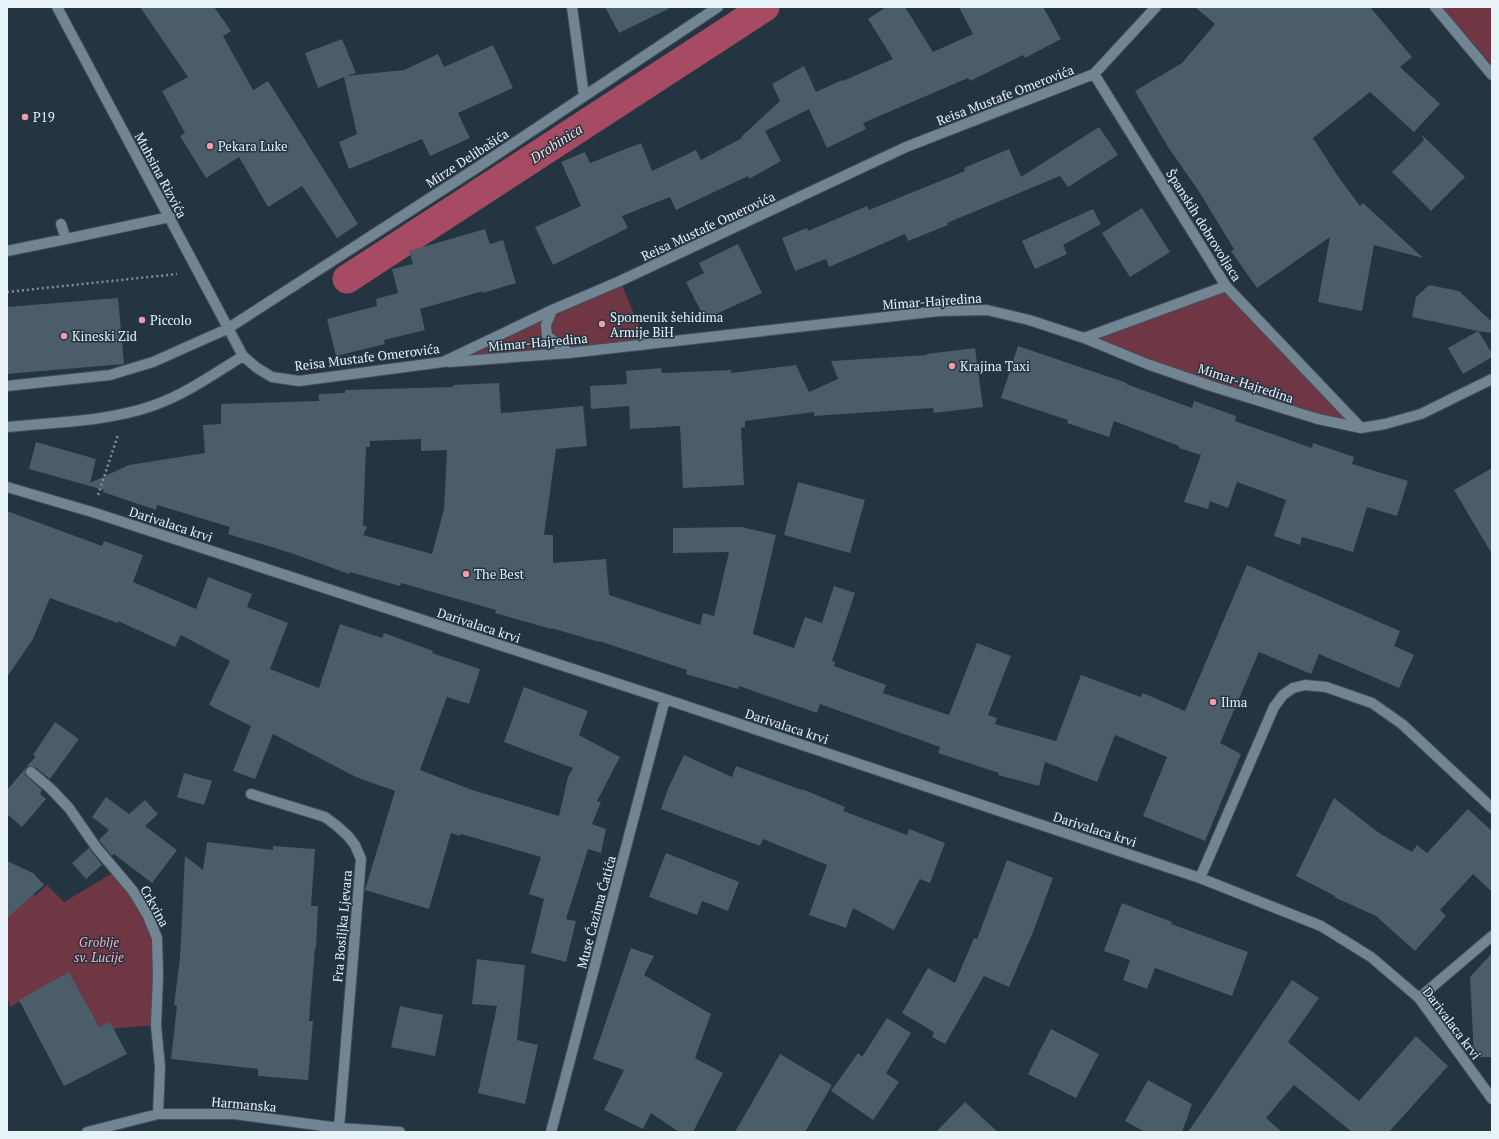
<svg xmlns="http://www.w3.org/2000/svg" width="1499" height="1139" font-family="'PT Serif',serif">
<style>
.green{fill:#6f3644}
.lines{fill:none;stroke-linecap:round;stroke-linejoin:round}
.canal{stroke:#a64b63;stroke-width:29}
.building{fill:#4b5d69;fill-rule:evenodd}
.minor-casing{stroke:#414f59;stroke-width:12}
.path{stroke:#828f99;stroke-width:2.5;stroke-dasharray:2 3;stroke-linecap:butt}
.minor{stroke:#728592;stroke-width:10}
.poi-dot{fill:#f29aae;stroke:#243440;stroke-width:1.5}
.labels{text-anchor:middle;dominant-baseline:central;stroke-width:3;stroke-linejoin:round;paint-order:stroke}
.street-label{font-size:13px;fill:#e7f2f9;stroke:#243440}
.poi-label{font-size:13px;fill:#e7f2f9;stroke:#243440;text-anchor:start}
.park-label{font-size:13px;font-style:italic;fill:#f9adbd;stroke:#243440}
.water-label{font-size:14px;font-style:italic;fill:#f7dce1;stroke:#243440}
</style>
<rect width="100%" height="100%" fill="#243440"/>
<path class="green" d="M 1441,7 L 1492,7 L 1492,65 Z
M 620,281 L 647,344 L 443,362 Z
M 1226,286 L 1361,428 L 1318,419 L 1084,338 Z
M 116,871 L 157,938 L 156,1025 L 83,1031 L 52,984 L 10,1007 L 7,994 L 7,915 L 25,887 L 35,896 L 47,885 L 64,902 Z"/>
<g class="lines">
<path class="canal" d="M 347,279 L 765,7"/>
</g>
<path class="building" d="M 140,7 L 214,7 L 231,31 L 223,36 L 253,90 L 268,81 L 358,224 L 337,238 L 302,186 L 268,207 L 239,157 L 206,178 L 180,136 L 185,133 L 162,91 L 188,77 Z
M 605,7 L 672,7 L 619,33 Z
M 886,7 L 905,7 L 933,52 L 973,34 L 959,7 L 1043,7 L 1061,39 L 1025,58 L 1023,55 L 970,81 L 968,78 L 863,123 L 866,129 L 827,148 L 809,109 L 765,131 L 781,161 L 749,179 L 748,176 L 676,210 L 670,197 L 622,216 L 628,228 L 553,265 L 535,227 L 581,206 L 561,162 L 585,152 L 590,163 L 641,143 L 652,171 L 696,150 L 701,160 L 742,138 L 741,137 L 780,101 L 772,84 L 804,66 L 816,92 L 842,80 L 843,81 L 893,59 L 868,19 Z
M 1195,7 L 1370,7 L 1412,57 L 1400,67 L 1440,104 L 1414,132 L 1370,92 L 1313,138 L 1337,175 L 1360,206 L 1363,203 L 1423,258 L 1374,245 L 1362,311 L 1318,302 L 1330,237 L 1257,288 L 1231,251 L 1234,249 L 1198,190 L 1168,147 L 1135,91 L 1182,63 L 1215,24 Z
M 342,39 L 356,73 L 346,76 L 404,70 L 438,54 L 444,67 L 493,45 L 513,88 L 458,113 L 470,138 L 430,156 L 422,139 L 349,169 L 339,142 L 357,134 L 344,77 L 318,88 L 305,53 Z
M 1099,127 L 1118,155 L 1068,187 L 1060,176 L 947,223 L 948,225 L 908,241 L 905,234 L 829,267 L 826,259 L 795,271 L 782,238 L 807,228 L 808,231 L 867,206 L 869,210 L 965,171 L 964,168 L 1009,149 L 1021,177 Z
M 1422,135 L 1465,177 L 1431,211 L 1392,172 L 1424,140 Z
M 1142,208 L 1170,252 L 1130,277 L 1102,233 Z
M 1093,209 L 1101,224 L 1063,245 L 1067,254 L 1035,269 L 1022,241 Z
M 485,229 L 490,244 L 503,240 L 516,283 L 483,293 L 483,291 L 420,309 L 425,330 L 384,340 L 385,344 L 336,356 L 327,319 L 377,306 L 376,299 L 398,293 L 392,269 L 413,264 L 409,251 Z
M 738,244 L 762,293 L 705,319 L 686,282 L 704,273 L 699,263 Z
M 1429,285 L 1459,291 L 1492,322 L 1492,333 L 1478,331 L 1492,353 L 1492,357 L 1463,374 L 1448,348 L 1478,331 L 1412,317 L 1416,297 Z
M 118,298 L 124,364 L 7,374 L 7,307 Z
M 1018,346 L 1127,383 L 1126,384 L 1192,408 L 1194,401 L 1236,416 L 1235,421 L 1312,448 L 1313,443 L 1354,457 L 1352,464 L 1408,481 L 1397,516 L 1367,507 L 1353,552 L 1302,537 L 1300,545 L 1274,536 L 1286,500 L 1237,482 L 1228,508 L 1210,501 L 1208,509 L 1184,502 L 1201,455 L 1179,448 L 1179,446 L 1114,421 L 1109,437 L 1067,423 L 1068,420 L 1001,398 Z
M 975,348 L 983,407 L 934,413 L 933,408 L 814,416 L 814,412 L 745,421 L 745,427 L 741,428 L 744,485 L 683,488 L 680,426 L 630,429 L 629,406 L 591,409 L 590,386 L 627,384 L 626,371 L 661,368 L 662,373 L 731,370 L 731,373 L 796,365 L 809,392 L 838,379 L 831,361 L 927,355 L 926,354 Z
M 499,383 L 501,413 L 583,406 L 587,446 L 556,449 L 544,535 L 553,535 L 553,563 L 606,559 L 609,595 L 700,625 L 703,613 L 714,616 L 729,552 L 673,553 L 673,528 L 742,527 L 776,535 L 753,634 L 794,648 L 805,617 L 822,623 L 834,586 L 855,593 L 832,661 L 835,662 L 834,666 L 886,685 L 883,693 L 949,715 L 977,643 L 1011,656 L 988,715 L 997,718 L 995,724 L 1056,741 L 1081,675 L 1141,697 L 1143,693 L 1185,711 L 1247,565 L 1400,631 L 1394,646 L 1414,655 L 1399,688 L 1319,654 L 1311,674 L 1259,652 L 1220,743 L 1241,754 L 1205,841 L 1143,816 L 1167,757 L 1115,735 L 1097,782 L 1045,762 L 1039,786 L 998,775 L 999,773 L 938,753 L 940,747 L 820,704 L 817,713 L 739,686 L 738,689 L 686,674 L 687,670 L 599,641 L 599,642 L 551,628 L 551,629 L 495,613 L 496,610 L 401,583 L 400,586 L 350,572 L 349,574 L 291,553 L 228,534 L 230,527 L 157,505 L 156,510 L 103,492 L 104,490 L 29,469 L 36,442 L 96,459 L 90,483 L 129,465 L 205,453 L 203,425 L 221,424 L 221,404 L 319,401 L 319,394 L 345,393 L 345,390 L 453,387 L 453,385 ZM 421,439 L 421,451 L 447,450 L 444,509 L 432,554 L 363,535 L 367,527 L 363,525 L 366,447 L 370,447 L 370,441 Z
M 1492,468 L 1492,554 L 1454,490 Z
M 798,482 L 865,500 L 850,553 L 784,535 Z
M 7,511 L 102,546 L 104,541 L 143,555 L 133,582 L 196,609 L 208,577 L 252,594 L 247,607 L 288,623 L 270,669 L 319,688 L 340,624 L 382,638 L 384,633 L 433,651 L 432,653 L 480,669 L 469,704 L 447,697 L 420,770 L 472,790 L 559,816 L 568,777 L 573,768 L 504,742 L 524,687 L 588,711 L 579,735 L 620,757 L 597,801 L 601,802 L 592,824 L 606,829 L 601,853 L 588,849 L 566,919 L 576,921 L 566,962 L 531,953 L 544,899 L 529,894 L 541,857 L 461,834 L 460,836 L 451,833 L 429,909 L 365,890 L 395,791 L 356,777 L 273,734 L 255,779 L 233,771 L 251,726 L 209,705 L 230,661 L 181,635 L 175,647 L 118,621 L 118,623 L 50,598 L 33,639 L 7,677 Z
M 55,722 L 79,739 L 50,779 L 35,767 L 29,766 L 26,768 L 25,775 L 42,790 L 40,794 L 46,799 L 22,827 L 7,814 L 7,790 L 36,756 L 33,755 Z
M 684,755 L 732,777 L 736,766 L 802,790 L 802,789 L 845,807 L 843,811 L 907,835 L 909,829 L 945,843 L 930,883 L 920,879 L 894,930 L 853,908 L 846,928 L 809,915 L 827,865 L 763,839 L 760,846 L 661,809 L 668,789 Z
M 184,773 L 212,781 L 204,805 L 177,797 Z
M 106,797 L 129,814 L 145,800 L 158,814 L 145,826 L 177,850 L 152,883 L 114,854 L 112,856 L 99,840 L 109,830 L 92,817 Z
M 1334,798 L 1379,833 L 1412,852 L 1417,845 L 1427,853 L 1468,809 L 1492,831 L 1492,892 L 1473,874 L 1440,910 L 1446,916 L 1415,951 L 1376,916 L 1334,897 L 1335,896 L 1296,876 Z
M 207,842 L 273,850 L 273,846 L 315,849 L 311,906 L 318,906 L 316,948 L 315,948 L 309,1021 L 313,1021 L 308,1080 L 258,1076 L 258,1069 L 171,1059 L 177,1006 L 174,1005 L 180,958 L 185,856 L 203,870 Z
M 89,848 L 102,865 L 86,879 L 72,863 Z
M 666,853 L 739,882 L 728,911 L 702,901 L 697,915 L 649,897 Z
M 1007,860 L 1053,878 L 1033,932 L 1009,987 L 984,976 L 945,1044 L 932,1037 L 934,1032 L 902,1013 L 928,968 L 955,983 L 974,938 L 977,939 Z
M 7,861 L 33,873 L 44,885 L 7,918 Z
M 1122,903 L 1172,922 L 1171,924 L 1248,952 L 1232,996 L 1155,968 L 1147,989 L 1123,980 L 1130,960 L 1104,951 Z
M 631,948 L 654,956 L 644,975 L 711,1014 L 695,1058 L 723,1073 L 693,1132 L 679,1132 L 651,1113 L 643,1129 L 604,1110 L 624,1070 L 593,1059 Z
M 1492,953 L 1492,1057 L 1474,1057 L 1470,977 Z
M 477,959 L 525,965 L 517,1040 L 538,1045 L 525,1104 L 478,1093 L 497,1006 L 472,1004 Z
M 69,972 L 99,1027 L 110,1022 L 127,1054 L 64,1086 L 19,1000 Z
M 1292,980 L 1319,998 L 1288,1042 L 1359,1101 L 1416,1036 L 1448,1066 L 1389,1132 L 1352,1132 L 1294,1085 L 1266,1118 L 1282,1132 L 1188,1132 Z
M 400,1006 L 443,1015 L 435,1056 L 391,1047 Z
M 887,1018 L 911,1033 L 886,1073 L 899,1082 L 873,1120 L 831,1091 L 858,1053 L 862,1057 Z
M 1051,1029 L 1099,1054 L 1076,1098 L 1028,1074 Z
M 780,1054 L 832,1085 L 805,1132 L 735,1132 Z
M 1148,1080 L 1192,1104 L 1182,1132 L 1145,1132 L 1125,1121 Z
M 965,1102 L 998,1132 L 936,1132 Z"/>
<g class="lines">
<defs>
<path id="minor" d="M 57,7 L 243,356 L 257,368 L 272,377 L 299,381 L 443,362 L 552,310 L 620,281 L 906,147 L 1094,74 L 1156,7
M 572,7 L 584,96
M 1435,7 L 1492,75
M 1094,74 L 1226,286 L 1361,428
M 61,224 L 66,239
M 7,251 L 66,239 L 170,217
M 552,310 L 546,325 L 547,336 L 569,353
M 1084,338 L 1226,286
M 449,362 L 569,353 L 939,311 L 987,310 L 1029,320 L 1084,338 L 1147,364 L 1211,386 L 1318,419 L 1361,428 L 1385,424 L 1421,414 L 1492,379
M 7,386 L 110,375 L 153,362 L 227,329 L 478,167 L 718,7
M 7,427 C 55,422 105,422 152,406 C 184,395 214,374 243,356
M 7,487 L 92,512 L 665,699 L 1200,878 L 1321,926 L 1371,957 L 1419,998 L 1492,1099
M 31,772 L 51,789 L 69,808 L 96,847 L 133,891 L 148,916 L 157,938 L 158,976 L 156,1025 L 160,1067 L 158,1114
M 251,794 L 325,817 L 337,826 L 348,836 L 355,845 L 361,859 L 339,1128
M 1200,878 L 1274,707 L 1283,695 L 1293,688 L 1305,685 L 1326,687 L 1372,703 L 1402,724 L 1492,808
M 1419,998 L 1492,936
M 87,1132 L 158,1114 L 234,1114 L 339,1128 L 400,1132
M 551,1132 L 665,699"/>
</defs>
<use href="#minor" class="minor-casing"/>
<path class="path" d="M 7,292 L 177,274
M 98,495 L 118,435"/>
<use href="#minor" class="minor"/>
</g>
<g class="poi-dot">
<circle cx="25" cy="117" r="4"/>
<circle cx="210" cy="146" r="4"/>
<circle cx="142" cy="320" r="4"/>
<circle cx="602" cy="324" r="4"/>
<circle cx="64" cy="336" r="4"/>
<circle cx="952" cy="366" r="4"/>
<circle cx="466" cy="574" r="4"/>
<circle cx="1213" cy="702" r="4"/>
</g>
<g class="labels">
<g class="street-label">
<text transform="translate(1005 95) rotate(-21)">Reisa Mustafe Omerovića</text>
<text transform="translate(467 158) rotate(-33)">Mirze Delibašića</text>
<text transform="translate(161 175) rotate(62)">Muhsina Rizvića</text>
<text transform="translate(1204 225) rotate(58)">Španskih dobrovoljaca</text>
<text transform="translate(708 226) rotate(-25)">Reisa Mustafe Omerovića</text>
<text transform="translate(932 301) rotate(-4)">Mimar-Hajredina</text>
<text transform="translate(538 342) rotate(-5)">Mimar-Hajredina</text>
<text transform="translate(367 357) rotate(-7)">Reisa Mustafe Omerovića</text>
<text transform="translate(1246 383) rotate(18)">Mimar-Hajredina</text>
<text transform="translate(171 524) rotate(18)">Darivalaca krvi</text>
<text transform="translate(479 625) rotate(18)">Darivalaca krvi</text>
<text transform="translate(787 726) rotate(18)">Darivalaca krvi</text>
<text transform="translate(1095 829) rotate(18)">Darivalaca krvi</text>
<text transform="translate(155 906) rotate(61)">Crkvina</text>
<text transform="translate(596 912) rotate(-75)">Muse Ćazima Ćatića</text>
<text transform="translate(342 926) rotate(-85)">Fra Bosiljka Ljevara</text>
<text transform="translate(1452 1023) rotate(53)">Darivalaca krvi</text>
<text transform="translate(244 1104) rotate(5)">Harmanska</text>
</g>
<g class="poi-label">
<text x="33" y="117">P19</text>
<text x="218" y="146">Pekara Luke</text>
<text x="610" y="317">Spomenik šehidima<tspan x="610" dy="15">Armije BiH</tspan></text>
<text x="150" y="320">Piccolo</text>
<text x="72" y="336">Kineski Zid</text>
<text x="960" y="366">Krajina Taxi</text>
<text x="474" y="574">The Best</text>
<text x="1221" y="702">Ilma</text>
</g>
<g class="park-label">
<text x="99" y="942">Groblje<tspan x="99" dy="15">sv. Lucije</tspan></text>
</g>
<g class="water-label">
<text transform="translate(556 143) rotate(-33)">Drobinica</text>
</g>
</g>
<rect width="1499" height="1139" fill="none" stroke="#e7f2f9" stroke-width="16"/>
</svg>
